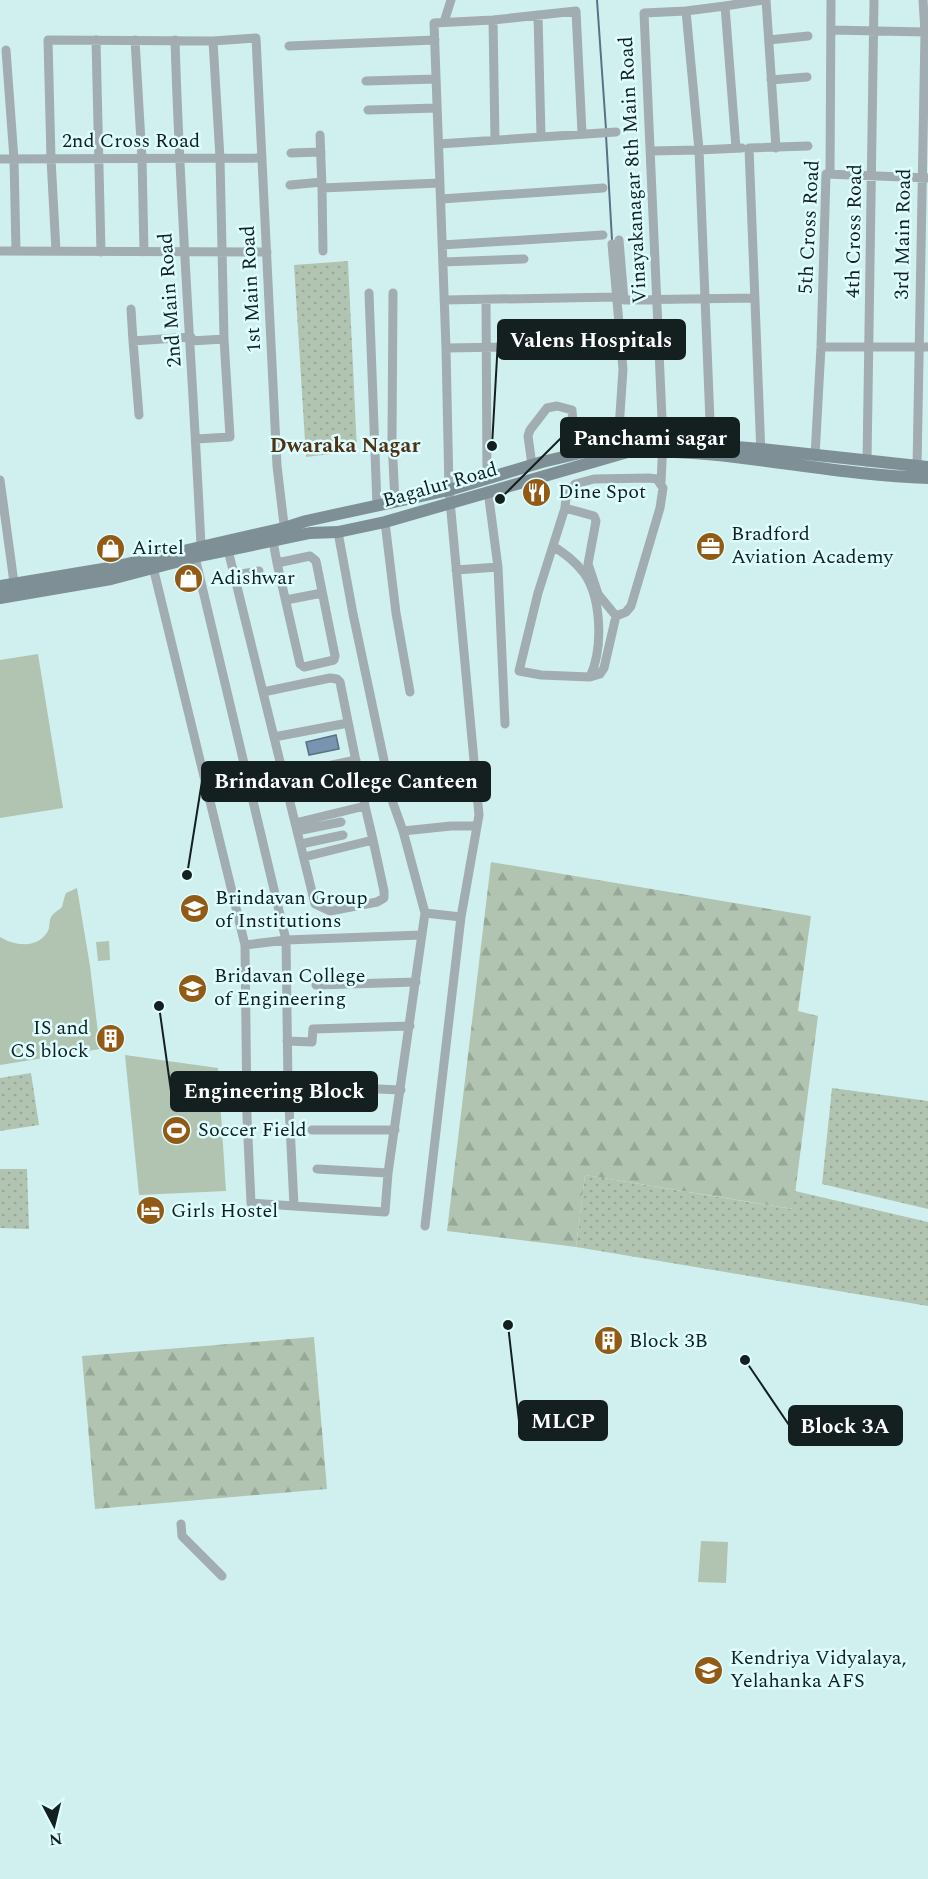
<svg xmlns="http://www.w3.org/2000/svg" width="928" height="1879" font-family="Spectral,serif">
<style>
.grass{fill:url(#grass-dots)}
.forest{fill:url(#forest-firs)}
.garden{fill:#b1c4b1}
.water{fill:#7894b0;stroke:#5a7185;stroke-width:1.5}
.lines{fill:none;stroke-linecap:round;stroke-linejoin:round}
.stream{stroke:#5a7185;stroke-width:2}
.minor{stroke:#a1adb1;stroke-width:9}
.secondary{stroke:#7e9096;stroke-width:12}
.labels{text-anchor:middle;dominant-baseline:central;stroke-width:5;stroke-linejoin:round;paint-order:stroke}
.street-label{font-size:20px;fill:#141f20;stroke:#ddfdfe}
.poi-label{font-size:20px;fill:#141f20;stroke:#ddfdfe;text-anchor:start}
.neighbourhood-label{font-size:21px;font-weight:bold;fill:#4f3214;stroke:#ddfdfe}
.leader{fill:none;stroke:#141f20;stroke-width:2}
.callout-dot{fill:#141f20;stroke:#ddfdfe;stroke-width:2}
.callout{fill:#141f20;stroke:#141f20;stroke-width:2}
.callout-label{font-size:21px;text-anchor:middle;font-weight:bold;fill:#fff}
</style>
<defs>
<pattern id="grass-dots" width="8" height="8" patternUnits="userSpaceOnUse" patternTransform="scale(1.5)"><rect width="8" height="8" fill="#b1c4b1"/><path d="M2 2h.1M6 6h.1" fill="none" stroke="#97a898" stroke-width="1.8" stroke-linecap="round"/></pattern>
<pattern id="forest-firs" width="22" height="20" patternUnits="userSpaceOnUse" patternTransform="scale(1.5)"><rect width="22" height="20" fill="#b1c4b1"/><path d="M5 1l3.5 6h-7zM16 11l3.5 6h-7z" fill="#97a898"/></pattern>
</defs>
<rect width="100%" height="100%" fill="#d0f0f0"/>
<path class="grass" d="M 348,261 L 357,451 L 306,457 L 294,265 Z
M 31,1073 L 39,1125 L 0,1131 L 0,1078 Z
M 832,1088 L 928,1101 L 928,1209 L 822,1184 Z
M 0,1169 L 27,1169 L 29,1229 L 0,1228 Z
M 585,1175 L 792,1209 L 795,1191 L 928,1222 L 928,1306 L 576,1247 Z"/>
<path class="forest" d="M 491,862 L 811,916 L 798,1011 L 818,1016 L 793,1209 L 585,1175 L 576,1247 L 447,1231 Z
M 314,1337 L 327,1489 L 95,1509 L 82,1356 Z"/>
<path class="garden" d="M 38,654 L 63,808 L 0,818 L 0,660 Z
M 77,888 L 90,966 L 100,1049 L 0,1065 L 0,937 C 15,946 38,949 48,931 C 50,927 49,921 51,917 C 54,912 58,911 62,907 C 63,904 64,897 66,893 Z
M 109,941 L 110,960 L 98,961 L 96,942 Z
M 125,1055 L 218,1068 L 226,1191 L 139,1195 Z
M 701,1541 L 728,1542 L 726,1583 L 698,1582 Z"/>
<path class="water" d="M 336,735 L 339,749 L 309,755 L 306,742 Z"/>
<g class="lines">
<path class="stream" d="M 597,0 L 606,129
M 606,135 L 612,240"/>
<path class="minor" d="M 766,0 L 776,148
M 725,6 L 763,0
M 538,15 L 541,136
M 493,20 L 495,140
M 444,22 L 451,0
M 831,30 L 925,32
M 96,40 L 101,252
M 135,40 L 142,159 L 144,252
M 175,40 C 180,209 193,377 201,546 L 206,551
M 769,40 L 808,36
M 289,46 L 435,40
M 6,50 L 14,159 L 16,251
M 771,80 L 807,77
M 366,81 L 436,79
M 368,110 L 437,108
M 582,133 L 576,11 L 493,20 L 434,23 L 446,348 L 577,346 L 622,342
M 320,135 L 322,188
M 439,144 L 616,132
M 650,151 L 699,150 L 686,11 L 725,6 L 736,148
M 291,153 L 321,152
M 0,159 L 262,158
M 830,174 L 831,0
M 290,185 L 322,182
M 441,199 L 603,188
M 619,240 L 624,300 L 754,298
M 612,244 L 623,369 L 618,444
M 442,245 L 603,235
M 0,251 L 267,252
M 56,251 L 51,159 L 48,40 L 213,41
M 323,251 L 322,188 L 440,183
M 443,262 L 524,259
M 369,293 L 377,506
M 393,293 L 392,439 L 395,503
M 444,300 L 617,297
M 486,300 L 487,479
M 131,309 L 133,341
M 191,341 L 224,339 L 220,158 L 213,41 L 256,38 L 277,466 L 285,533
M 821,347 L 928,347
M 139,415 L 133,341 L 191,337
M 196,439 L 230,437 L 224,339
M 711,446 L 699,150 L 742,148
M 761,455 L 749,148 L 808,146
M 815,456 L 821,347 L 826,174 L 928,178
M 867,462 L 874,0
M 532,465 L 528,436 L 530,430 L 547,408 L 557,406 L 572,410 L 575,455
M 917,468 L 925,32 L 923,0
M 0,480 L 15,590
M 661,483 L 663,441 L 644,13 L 686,11
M 488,491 L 498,567 L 505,724
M 385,522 L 396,613 L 410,692
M 338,532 L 353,614 L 393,803 L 403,831 L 425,913 L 461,917
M 273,541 L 277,563 L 310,556 L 316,561 L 335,656 L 334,660 L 304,667 L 300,664 L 277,563
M 553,546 C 565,554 575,561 584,573 C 602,599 603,649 590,677 L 541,675 L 519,671 L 538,593 L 565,508 L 566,497 L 575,484 L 594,479 L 649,478 L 657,479 L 663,488 L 660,508 L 631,606 L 626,612 L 616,616 L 598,594 L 588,564 L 596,521 L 594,516 L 565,508
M 228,550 L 315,904 L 330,911 L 377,902 L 384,898 L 384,891 L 373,840 L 304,857
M 195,557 L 286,940 L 245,945 L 247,1117 L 251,1203 L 294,1206 L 288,1085 L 286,940 L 422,935
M 153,567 L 245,945
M 456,570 L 498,567
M 235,575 L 259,571
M 286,600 L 322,593
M 590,677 L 600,674 L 604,668 L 616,616
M 263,692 L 330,678 L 337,679 L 340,682 L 365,806 L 295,823
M 274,737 L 348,723
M 284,775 L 356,760
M 365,806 L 373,840
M 297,831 L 341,822
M 403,831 L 451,826 L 476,826
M 301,844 L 343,835
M 316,985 L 416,982
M 287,1041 L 312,1042 L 313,1029 L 410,1026
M 288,1085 L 401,1090
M 312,1130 L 395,1130
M 317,1169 L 388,1173
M 294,1206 L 385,1212 L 388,1173 L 425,913
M 425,1226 L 461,917 L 479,815 L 449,490 L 446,348
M 181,1524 L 182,1536 L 222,1576"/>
<path class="secondary" d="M 0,586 L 109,568 L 284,528 L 306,521 L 449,490 L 542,462 L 639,439 L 761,449 L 928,467
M 0,598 L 111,579 L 195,557 L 310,533 L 338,532 L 385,522 L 631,451 C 730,449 828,475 928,478"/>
</g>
<defs>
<symbol id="restaurant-disc" viewBox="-11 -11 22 22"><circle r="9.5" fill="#925a14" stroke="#ddfdfe"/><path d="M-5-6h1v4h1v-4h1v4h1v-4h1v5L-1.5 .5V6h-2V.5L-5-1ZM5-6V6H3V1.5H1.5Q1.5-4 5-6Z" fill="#fff"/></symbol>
<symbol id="office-disc" viewBox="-11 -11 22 22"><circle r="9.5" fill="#925a14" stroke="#ddfdfe"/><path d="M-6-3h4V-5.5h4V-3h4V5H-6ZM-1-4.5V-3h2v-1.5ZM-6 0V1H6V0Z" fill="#fff"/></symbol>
<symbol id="shop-disc" viewBox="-11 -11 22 22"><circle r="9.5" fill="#925a14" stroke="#ddfdfe"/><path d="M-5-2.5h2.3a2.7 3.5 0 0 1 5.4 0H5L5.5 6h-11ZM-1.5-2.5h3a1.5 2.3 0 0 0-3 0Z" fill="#fff"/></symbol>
<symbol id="university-disc" viewBox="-11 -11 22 22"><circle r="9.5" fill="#925a14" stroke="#ddfdfe"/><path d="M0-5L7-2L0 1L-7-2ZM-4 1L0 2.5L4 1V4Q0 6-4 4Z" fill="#fff"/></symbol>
<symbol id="building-disc" viewBox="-11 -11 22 22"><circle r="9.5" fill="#925a14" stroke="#ddfdfe"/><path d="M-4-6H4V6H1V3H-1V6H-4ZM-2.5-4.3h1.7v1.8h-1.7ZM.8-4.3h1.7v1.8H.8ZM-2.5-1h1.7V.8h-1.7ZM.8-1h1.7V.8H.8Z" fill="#fff"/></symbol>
<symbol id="stadium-disc" viewBox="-11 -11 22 22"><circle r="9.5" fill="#925a14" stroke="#ddfdfe"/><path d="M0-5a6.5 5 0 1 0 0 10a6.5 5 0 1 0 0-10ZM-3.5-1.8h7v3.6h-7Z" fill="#fff"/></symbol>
<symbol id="hotel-disc" viewBox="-11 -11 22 22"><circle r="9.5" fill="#925a14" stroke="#ddfdfe"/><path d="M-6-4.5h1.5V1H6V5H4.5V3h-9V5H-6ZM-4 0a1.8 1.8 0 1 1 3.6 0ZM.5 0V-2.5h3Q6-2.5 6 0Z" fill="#fff"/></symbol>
<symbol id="school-disc" viewBox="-11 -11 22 22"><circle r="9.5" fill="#925a14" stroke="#ddfdfe"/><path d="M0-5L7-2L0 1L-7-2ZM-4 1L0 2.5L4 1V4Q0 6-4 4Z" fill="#fff"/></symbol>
</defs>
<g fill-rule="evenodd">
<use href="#restaurant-disc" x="520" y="476" width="33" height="33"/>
<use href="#office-disc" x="694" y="530" width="33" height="33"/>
<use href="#shop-disc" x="94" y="532" width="33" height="33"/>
<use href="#shop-disc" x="172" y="562" width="33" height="33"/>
<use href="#university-disc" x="178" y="892" width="33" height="33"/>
<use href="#university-disc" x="176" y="972" width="33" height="33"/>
<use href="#building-disc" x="94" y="1022" width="33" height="33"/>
<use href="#stadium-disc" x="160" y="1114" width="33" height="33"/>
<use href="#hotel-disc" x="134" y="1194" width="33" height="33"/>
<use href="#building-disc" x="592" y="1324" width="33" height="33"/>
<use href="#school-disc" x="692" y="1654" width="33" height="33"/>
</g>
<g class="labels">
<g class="street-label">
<text x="131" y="141">2nd Cross Road</text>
<text transform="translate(633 170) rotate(-93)">Vinayakanagar 8th Main Road</text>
<text transform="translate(809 227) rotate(-87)">5th Cross Road</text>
<text transform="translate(854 231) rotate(-89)">4th Cross Road</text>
<text transform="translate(903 234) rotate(-89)">3rd Main Road</text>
<text transform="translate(251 289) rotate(-93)">1st Main Road</text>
<text transform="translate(170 300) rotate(-94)">2nd Main Road</text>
<text transform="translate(440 485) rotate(-16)">Bagalur Road</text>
</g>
<g class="poi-label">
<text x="558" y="492">Dine Spot</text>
<text x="731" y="534">Bradford<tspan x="731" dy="23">Aviation Academy</tspan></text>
<text x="132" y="548">Airtel</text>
<text x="210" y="578">Adishwar</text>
<text x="215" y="898">Brindavan Group<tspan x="215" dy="23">of Institutions</tspan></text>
<text x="214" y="976">Bridavan College<tspan x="214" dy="23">of Engineering</tspan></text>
<text x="89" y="1028" text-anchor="end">IS and<tspan x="89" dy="23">CS block</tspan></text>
<text x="198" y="1130">Soccer Field</text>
<text x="171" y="1211">Girls Hostel</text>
<text x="629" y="1341">Block 3B</text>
<text x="730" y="1658">Kendriya Vidyalaya,<tspan x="730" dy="23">Yelahanka AFS</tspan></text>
</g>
<g class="neighbourhood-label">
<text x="345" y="446">Dwaraka Nagar</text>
</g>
</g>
<path class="leader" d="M492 446L498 340M500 499L561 438M187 875L202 781M159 1006L171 1091M508 1325L519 1421M745 1360L789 1425"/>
<g class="callout-dot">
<circle cx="492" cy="446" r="6"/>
<circle cx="500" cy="499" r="6"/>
<circle cx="187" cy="875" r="6"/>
<circle cx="159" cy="1006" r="6"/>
<circle cx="508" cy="1325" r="6"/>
<circle cx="745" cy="1360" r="6"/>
</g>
<g class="callout">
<rect x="498" y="320" width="187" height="39" rx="6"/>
<rect x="561" y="418" width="178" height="39" rx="6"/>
<rect x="202" y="762" width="288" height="39" rx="6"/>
<rect x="171" y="1072" width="206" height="39" rx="6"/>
<rect x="519" y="1401" width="88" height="39" rx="6"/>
<rect x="789" y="1406" width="113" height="39" rx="6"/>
</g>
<g class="callout-label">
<text x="591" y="347">Valens Hospitals</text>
<text x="650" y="445">Panchami sagar</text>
<text x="346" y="788">Brindavan College Canteen</text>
<text x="274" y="1098">Engineering Block</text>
<text x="563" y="1428">MLCP</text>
<text x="845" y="1433">Block 3A</text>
</g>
<g transform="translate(54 1825) rotate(173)" stroke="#ddfdfe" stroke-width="4.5" paint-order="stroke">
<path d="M0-4.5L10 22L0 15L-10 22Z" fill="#141f20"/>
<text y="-9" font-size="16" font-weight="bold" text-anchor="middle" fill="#141f20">N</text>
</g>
</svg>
